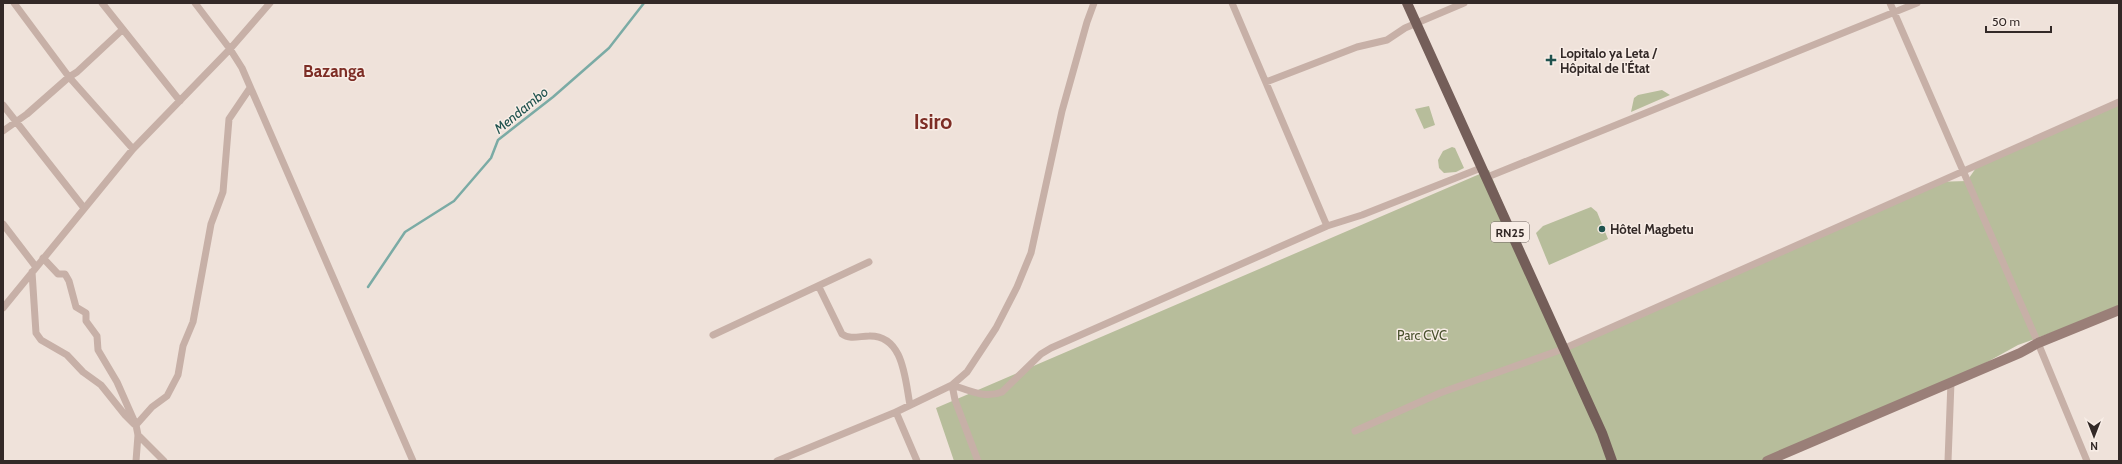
<svg xmlns="http://www.w3.org/2000/svg" width="2122" height="464" font-family="Cabin,sans-serif">
<style>
.green{fill:#b7bd9b}
.lines{fill:none;stroke-linecap:round;stroke-linejoin:round}
.stream{stroke:#7baba5;stroke-width:2.5}
.minor{stroke:#c7b0a7;stroke-width:7}
.secondary{stroke:#9a7f78;stroke-width:10}
.primary{stroke:#745e59;stroke-width:10}
.poi-dot{fill:#1f524e;stroke:#f8ede6;stroke-width:1.5}
.labels{text-anchor:middle;dominant-baseline:central;stroke-width:3;stroke-linejoin:round;paint-order:stroke}
.shield{fill:#f8ede6;stroke:#6e6460;stroke-width:1}
.shield-label{font-size:12px;font-weight:bold;fill:#332927}
.poi-label{font-size:13px;font-weight:bold;fill:#332927;stroke:#f8ede6;text-anchor:start}
.park-label{font-size:13px;fill:#48502c;stroke:#f8ede6}
.water-label{font-size:14px;font-style:italic;fill:#1f524e;stroke:#f8ede6}
.district-label{font-size:17px;font-weight:bold;fill:#7d2d25;stroke:#f8ede6}
.town-label{font-size:21px;font-weight:bold;fill:#7d2d25;stroke:#f8ede6}
</style>
<rect width="100%" height="100%" fill="#efe2da"/>
<path class="green" d="M 1662,90 L 1670,95 L 1631,112 L 1634,98 L 1638,95 Z
M 2119,102 L 2119,308 L 2018,345 L 1951,382 L 1764,461 L 954,461 L 936,408 L 1489,170 L 1563,348 L 1933,182 L 1967,181 L 1978,165 Z
M 1429,106 L 1435,125 L 1424,129 L 1415,109 Z
M 1452,147 L 1455,148 L 1464,168 L 1456,172 L 1444,173 L 1439,168 L 1438,160 L 1443,151 Z
M 1591,207 L 1597,212 L 1608,239 L 1549,265 L 1536,233 L 1543,226 Z"/>
<g class="lines">
<path class="stream" d="M 368,287 L 405,232 L 454,201 L 491,158 L 498,140 L 553,97 L 609,48 L 644,3"/>
<path class="minor" d="M 14,3 L 69,77 L 133,149
M 102,3 L 180,101
M 195,3 L 230,49 L 242,68 L 413,461
M 1232,3 L 1327,226
M 1890,3 L 2038,343 L 2087,461
M 1266,82 L 1357,47 L 1387,40 L 1405,28 L 1464,3
M 3,105 L 84,208
M 3,131 L 27,114 L 69,77 L 77,72 L 122,30
M 1485,178 L 1917,3
M 3,224 L 36,267
M 43,258 L 58,274 L 65,274 L 69,281 L 76,307 L 86,313 L 86,321 L 97,336 L 98,350 L 117,382 L 136,425
M 32,272 L 36,333 L 41,340 L 67,355 L 83,372 L 101,385 L 125,415 L 134,424
M 819,287 L 842,334 C 850,340 860,336 869,336 C 904,335 905,380 910,405
M 3,308 L 133,149 L 230,49 L 270,3
M 713,335 L 869,262
M 1355,431 L 1440,393 L 1563,349 L 2119,102
M 138,435 L 164,461
M 136,461 L 138,435 L 136,425 L 152,407 L 167,396 L 178,375 L 183,346 L 193,322 L 211,224 L 223,192 L 229,119 L 250,88
M 777,461 L 896,412
M 917,461 L 896,412 L 952,385 L 967,372 L 996,328 L 1017,287 L 1031,253 L 1062,111 L 1087,22 L 1094,3
M 978,461 L 955,400 L 952,385 C 968,390 985,399 1002,392 L 1041,354 L 1051,348 L 1327,226 L 1362,215 L 1481,168
M 1948,461 L 1951,382"/>
<path class="secondary" d="M 1767,461 L 2020,353 L 2038,343 L 2119,310"/>
<path class="primary" d="M 1407,3 L 1602,433 L 1612,461"/>
</g>
<g class="poi-dot">
<path d="M1549 54h4v4h4v4h-4v4h-4v-4h-4v-4h4z"/>
<circle cx="1602" cy="229" r="4"/>
</g>
<g class="labels">
<rect class="shield" x="1491" y="222" width="38" height="20" rx="3"/>
<g class="shield-label">
<text x="1510" y="232">RN25</text>
</g>
<g class="poi-label">
<text x="1560" y="53">Lopitalo ya Leta /<tspan x="1560" dy="15">Hôpital de l'État</tspan></text>
<text x="1610" y="229">Hôtel Magbetu</text>
</g>
<g class="park-label">
<text x="1422" y="335">Parc CVC</text>
</g>
<g class="water-label">
<text transform="translate(521 110) rotate(-39)">Mendambo</text>
</g>
<g class="district-label">
<text x="334" y="71">Bazanga</text>
</g>
<g class="town-label">
<text x="933" y="121">Isiro</text>
</g>
</g>
<rect width="2122" height="464" fill="none" stroke="#332927" stroke-width="8"/>
<g transform="translate(2094 436) rotate(180)" stroke="#f8ede6" stroke-width="3" paint-order="stroke">
<path d="M0-3L7 15L0 10L-7 15Z" fill="#332927"/>
<text y="-6" font-size="11" font-weight="bold" text-anchor="middle" fill="#332927">N</text>
</g>
<path d="M1986 26v6h65v-6" fill="none" stroke="#332927" stroke-width="2"/>
<text x="1992" y="26" font-size="12" fill="#332927" stroke="#f8ede6" stroke-width="3" paint-order="stroke">50 m</text>
</svg>
